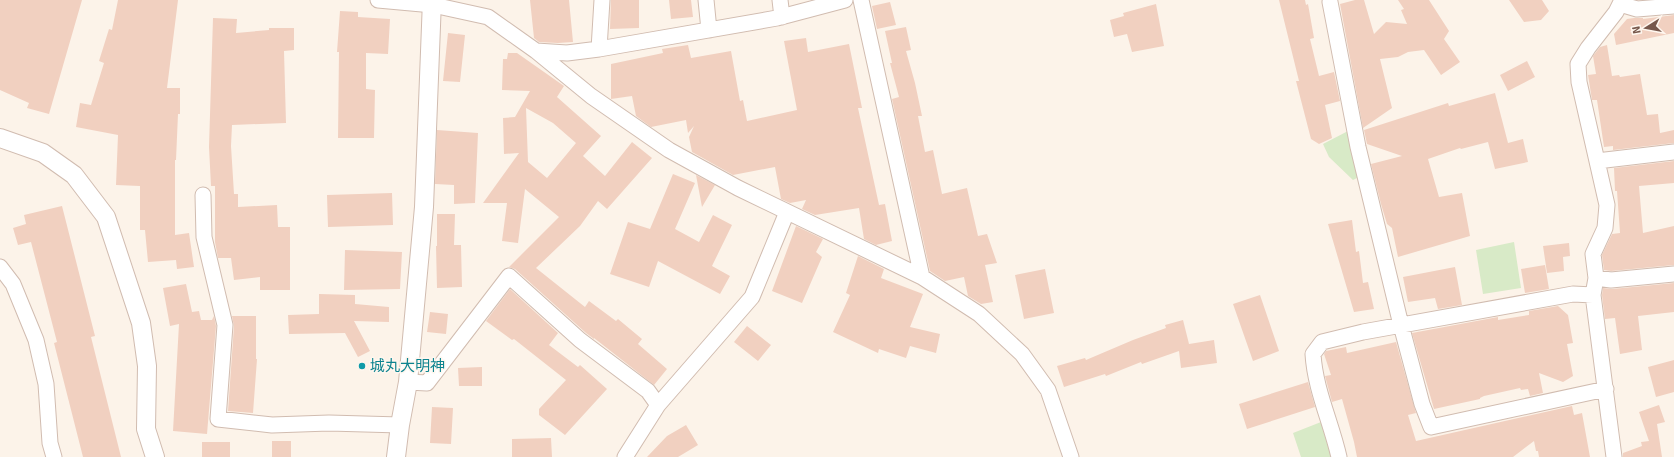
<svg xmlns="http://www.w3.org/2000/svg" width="1674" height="457" font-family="Signika,'Noto Sans JP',sans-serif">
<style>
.green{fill:#d8eac7}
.building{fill:#f1d0c0;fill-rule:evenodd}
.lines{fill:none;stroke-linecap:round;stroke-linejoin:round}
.minor-casing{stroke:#d1bcb0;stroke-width:17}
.tertiary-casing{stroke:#d1bcb0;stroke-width:20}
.minor{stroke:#fff;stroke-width:15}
.tertiary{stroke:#fff;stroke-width:18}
.culture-dot{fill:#0f9aa8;stroke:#fff7ef;stroke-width:1.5}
.labels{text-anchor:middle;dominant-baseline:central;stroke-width:3;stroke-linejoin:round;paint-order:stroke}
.culture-label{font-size:15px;fill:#0d838f;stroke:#fff7ef;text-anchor:start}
</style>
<rect width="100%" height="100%" fill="#fcf3e9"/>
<path class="green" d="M 1348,131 L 1359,177 L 1353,180 L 1329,157 L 1323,144 Z
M 1514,242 L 1521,288 L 1483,294 L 1476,250 Z
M 1321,422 L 1332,457 L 1301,457 L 1293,433 Z"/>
<path class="building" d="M 0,0 L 82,0 L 49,114 L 27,108 L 29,103 L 0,90 Z
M 118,0 L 178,0 L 167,88 L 180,88 L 180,114 L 178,114 L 176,160 L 175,160 L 175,235 L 189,233 L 194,267 L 177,269 L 176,260 L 148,262 L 145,230 L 140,230 L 140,186 L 116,185 L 118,135 L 76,127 L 80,103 L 91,105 L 104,63 L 99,61 L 109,29 L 112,30 Z
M 530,0 L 569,0 L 573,42 L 558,43 L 539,42 L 534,38 Z
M 611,0 L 639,0 L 639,28 L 610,29 Z
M 669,0 L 691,0 L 693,17 L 671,19 Z
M 1279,0 L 1305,0 L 1306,5 L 1308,4 L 1314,38 L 1310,39 L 1319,76 L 1334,72 L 1340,101 L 1325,105 L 1332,138 L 1319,144 L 1311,139 L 1296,81 L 1299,81 Z
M 1355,0 L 1364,0 L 1374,34 L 1386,22 L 1407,24 L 1401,10 L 1404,9 L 1398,0 L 1429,0 L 1449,31 L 1444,39 L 1460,62 L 1441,75 L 1424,50 L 1408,52 L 1398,57 L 1380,59 L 1392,108 L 1363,128 L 1340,4 Z
M 1509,0 L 1542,0 L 1549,11 L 1541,20 L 1524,22 Z
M 890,2 L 896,25 L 877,29 L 872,6 Z
M 1156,4 L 1164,46 L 1132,52 L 1127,34 L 1114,37 L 1110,20 L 1124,16 L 1123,13 Z
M 340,11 L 358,12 L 358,17 L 390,19 L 388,54 L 366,53 L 366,89 L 375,90 L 374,138 L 338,138 L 339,52 L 337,52 Z
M 1674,15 L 1674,33 L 1616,45 L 1614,34 L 1627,19 L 1634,18 L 1643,18 L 1643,19 Z
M 213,18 L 237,19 L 236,33 L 269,30 L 269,28 L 294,28 L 294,50 L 284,51 L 286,123 L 232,125 L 231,146 L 234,194 L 238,194 L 238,207 L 277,205 L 278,227 L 290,227 L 290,290 L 260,290 L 260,277 L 234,280 L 231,258 L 218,258 L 215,242 L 215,186 L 211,186 L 209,147 Z
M 906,27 L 911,50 L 906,51 L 915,83 L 922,116 L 918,116 L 925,152 L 933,150 L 942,194 L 967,188 L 978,236 L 987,234 L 997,263 L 985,265 L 993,302 L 981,304 L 968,296 L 964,277 L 945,281 L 930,271 L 892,99 L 899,97 L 890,63 L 892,63 L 885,31 Z
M 448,33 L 465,35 L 460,82 L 443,81 Z
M 806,38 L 808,52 L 849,44 L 862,108 L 858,108 L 879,205 L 885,204 L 892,241 L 876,245 L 864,239 L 859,208 L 815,215 L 802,209 L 806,200 L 790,203 L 781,199 L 775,167 L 733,175 L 692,152 L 689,137 L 694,126 L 688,133 L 686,120 L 651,127 L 636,116 L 632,96 L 611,99 L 611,64 L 663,53 L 662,49 L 688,45 L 691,58 L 731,51 L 740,101 L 743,100 L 747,121 L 797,110 L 784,41 Z
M 1607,45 L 1612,76 L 1619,75 L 1620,77 L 1640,74 L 1647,115 L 1658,114 L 1660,133 L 1674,130 L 1674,143 L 1613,150 L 1613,146 L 1604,147 L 1597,100 L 1592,100 L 1588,75 L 1596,74 L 1593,56 L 1600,47 Z
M 508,53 L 517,53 L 564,86 L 557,97 L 601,136 L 583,156 L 605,176 L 632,142 L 652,158 L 607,209 L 598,201 L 580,226 L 536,268 L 585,307 L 589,301 L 616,321 L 618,319 L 642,339 L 638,344 L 667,369 L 654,385 L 594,338 L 594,339 L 586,333 L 515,269 L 509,267 L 559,217 L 525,189 L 518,243 L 502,241 L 507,203 L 483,203 L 519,153 L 504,154 L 503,118 L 515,117 L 530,91 L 502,90 L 503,59 L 507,59 ZM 526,108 L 553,123 L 576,143 L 547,178 L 528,162 Z
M 1527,61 L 1535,77 L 1508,91 L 1500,75 Z
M 1495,93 L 1508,143 L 1523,139 L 1528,162 L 1495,169 L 1488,142 L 1461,149 L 1460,148 L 1428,159 L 1439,197 L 1462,193 L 1470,236 L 1398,257 L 1392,228 L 1387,224 L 1381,204 L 1371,164 L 1402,156 L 1367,144 L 1364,130 L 1448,103 L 1449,106 Z
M 437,130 L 478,133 L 475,203 L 454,204 L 454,185 L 435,184 Z
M 1674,161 L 1674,183 L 1639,186 L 1643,233 L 1674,226 L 1674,265 L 1611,271 L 1604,270 L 1602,255 L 1612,234 L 1620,233 L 1617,191 L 1615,191 L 1614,168 Z
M 673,174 L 695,183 L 675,229 L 699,242 L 713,215 L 732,225 L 712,266 L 730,276 L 720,294 L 658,261 L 649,287 L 610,274 L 628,222 L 650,229 Z
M 696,175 L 715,185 L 702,207 Z
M 392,193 L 393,225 L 328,227 L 327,195 Z
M 62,206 L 95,336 L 91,337 L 121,457 L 83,457 L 54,343 L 57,342 L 31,242 L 18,245 L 13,228 L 26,224 L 24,215 Z
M 437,214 L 455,214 L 454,245 L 461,245 L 462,287 L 437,288 L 436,246 L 437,246 Z
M 1352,220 L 1356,252 L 1359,251 L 1363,283 L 1368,282 L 1374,309 L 1354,312 L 1328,224 Z
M 796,226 L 823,239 L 816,252 L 822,257 L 802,303 L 772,291 Z
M 1569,243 L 1570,256 L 1563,257 L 1564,271 L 1547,273 L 1543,246 Z
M 345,250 L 402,252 L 400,289 L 344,290 Z
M 858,256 L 884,269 L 881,278 L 923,294 L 910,327 L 940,334 L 936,353 L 910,346 L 906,358 L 879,349 L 878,353 L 833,332 L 850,295 L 846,293 Z
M 1545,265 L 1549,289 L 1525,293 L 1521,269 Z
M 1455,267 L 1462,305 L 1438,309 L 1435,298 L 1408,302 L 1403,277 Z
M 1045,269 L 1054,313 L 1024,319 L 1015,275 Z
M 1674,283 L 1674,312 L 1638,316 L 1642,350 L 1620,354 L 1615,318 L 1605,319 L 1602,295 L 1603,288 L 1612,289 Z
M 186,284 L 192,312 L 199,311 L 201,320 L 212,320 L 214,316 L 216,326 L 207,434 L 173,431 L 179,324 L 170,326 L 163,288 Z
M 510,289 L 558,333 L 549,345 L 578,367 L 580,365 L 607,389 L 565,435 L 539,415 L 539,409 L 566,380 L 514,339 L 512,340 L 486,321 Z
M 319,294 L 355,295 L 355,304 L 389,307 L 389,322 L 354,321 L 370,351 L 358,357 L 345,333 L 289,334 L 288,315 L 319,314 Z
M 1260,295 L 1279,351 L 1253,361 L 1233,304 Z
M 1558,306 L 1568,315 L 1573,343 L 1567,344 L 1573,376 L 1563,382 L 1539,373 L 1543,393 L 1530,396 L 1528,389 L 1521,390 L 1520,388 L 1484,396 L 1480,398 L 1480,399 L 1434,409 L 1412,333 L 1498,317 L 1498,320 L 1529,315 L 1529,311 Z
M 430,312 L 448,314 L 446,334 L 427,332 Z
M 232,316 L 256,316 L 256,359 L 257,359 L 253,413 L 228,411 L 234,326 Z
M 1183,320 L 1189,344 L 1214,340 L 1217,363 L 1181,368 L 1179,351 L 1142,364 L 1141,362 L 1106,376 L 1105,374 L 1064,387 L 1057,366 L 1085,358 L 1086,360 L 1133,340 L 1166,328 L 1165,325 Z
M 747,326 L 771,345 L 758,361 L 734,342 Z
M 1396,342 L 1416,413 L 1408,415 L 1416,441 L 1572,406 L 1574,415 L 1582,413 L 1590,457 L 1539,457 L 1538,451 L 1536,451 L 1534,441 L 1513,457 L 1357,457 L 1354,442 L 1342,399 L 1332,402 L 1325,376 L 1331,375 L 1324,354 L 1326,351 L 1346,347 L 1347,353 Z
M 1674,360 L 1674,392 L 1656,397 L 1648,367 Z
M 482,367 L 482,386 L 459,386 L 458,368 Z
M 1308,382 L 1315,407 L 1247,429 L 1239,404 Z
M 1659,405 L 1665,422 L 1657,424 L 1662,457 L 1623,457 L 1623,453 L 1642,446 L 1641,442 L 1649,441 L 1639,412 Z
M 432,407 L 453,408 L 451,444 L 430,443 Z
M 686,425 L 698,445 L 678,457 L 647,457 L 667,436 Z
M 551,438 L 552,457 L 512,457 L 512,439 Z
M 272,441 L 291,441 L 291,457 L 272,457 Z
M 202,442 L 230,442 L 230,457 L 202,457 Z"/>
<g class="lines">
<defs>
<path id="minor" d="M 378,0 L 433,5 L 488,17 L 536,51 L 591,96 L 669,150 L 738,188 L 922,277 L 979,314 L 1022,354 L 1048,390 L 1071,457
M 706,0 L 709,30
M 780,0 L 782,17
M 861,0 L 922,277
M 1330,2 L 1358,147 L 1401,325 L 1422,404 L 1431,427 L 1606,389
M 1620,4 L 1637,9 L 1674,6
M 599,49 L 602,0
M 536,51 L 567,53 L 599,49 L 777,18 L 845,0
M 1597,161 L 1674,152
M 203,195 L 204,237 L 225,325 L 218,419 L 272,425 L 329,423 L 400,425
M 0,267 L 13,284 L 36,340 L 46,384 L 50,443 L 54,457
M 1596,278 L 1611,280 L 1674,274
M 408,382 L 427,383 L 509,276 L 580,340 L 648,391 L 658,405
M 625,457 L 658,405 L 752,297 L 787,212
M 1339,457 C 1331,422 1315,389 1313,354 L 1322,342 L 1363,332 L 1573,294 L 1593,295
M 1614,457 L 1593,295 L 1596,278 L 1593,254 L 1605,228 L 1607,205 L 1579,82 L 1578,64 L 1588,48 L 1616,12 L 1622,0"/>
<path id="tertiary" d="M 0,138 L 43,153 L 74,175 L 106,217 L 141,323 L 147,366 L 146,429 L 155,457
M 396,457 L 400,425 L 408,382 L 424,207 L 432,0"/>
</defs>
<use href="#minor" class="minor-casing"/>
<use href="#tertiary" class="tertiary-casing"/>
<use href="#minor" class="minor"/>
<use href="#tertiary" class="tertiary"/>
</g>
<circle class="culture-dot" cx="362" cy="366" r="4"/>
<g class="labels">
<g class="culture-label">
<text x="370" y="366">城丸大明神</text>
</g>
</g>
<g transform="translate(1646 28) rotate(259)" stroke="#fff7ef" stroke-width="3" paint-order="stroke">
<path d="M0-3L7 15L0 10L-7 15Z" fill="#77584c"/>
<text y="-6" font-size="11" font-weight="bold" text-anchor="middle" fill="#77584c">N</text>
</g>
</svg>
